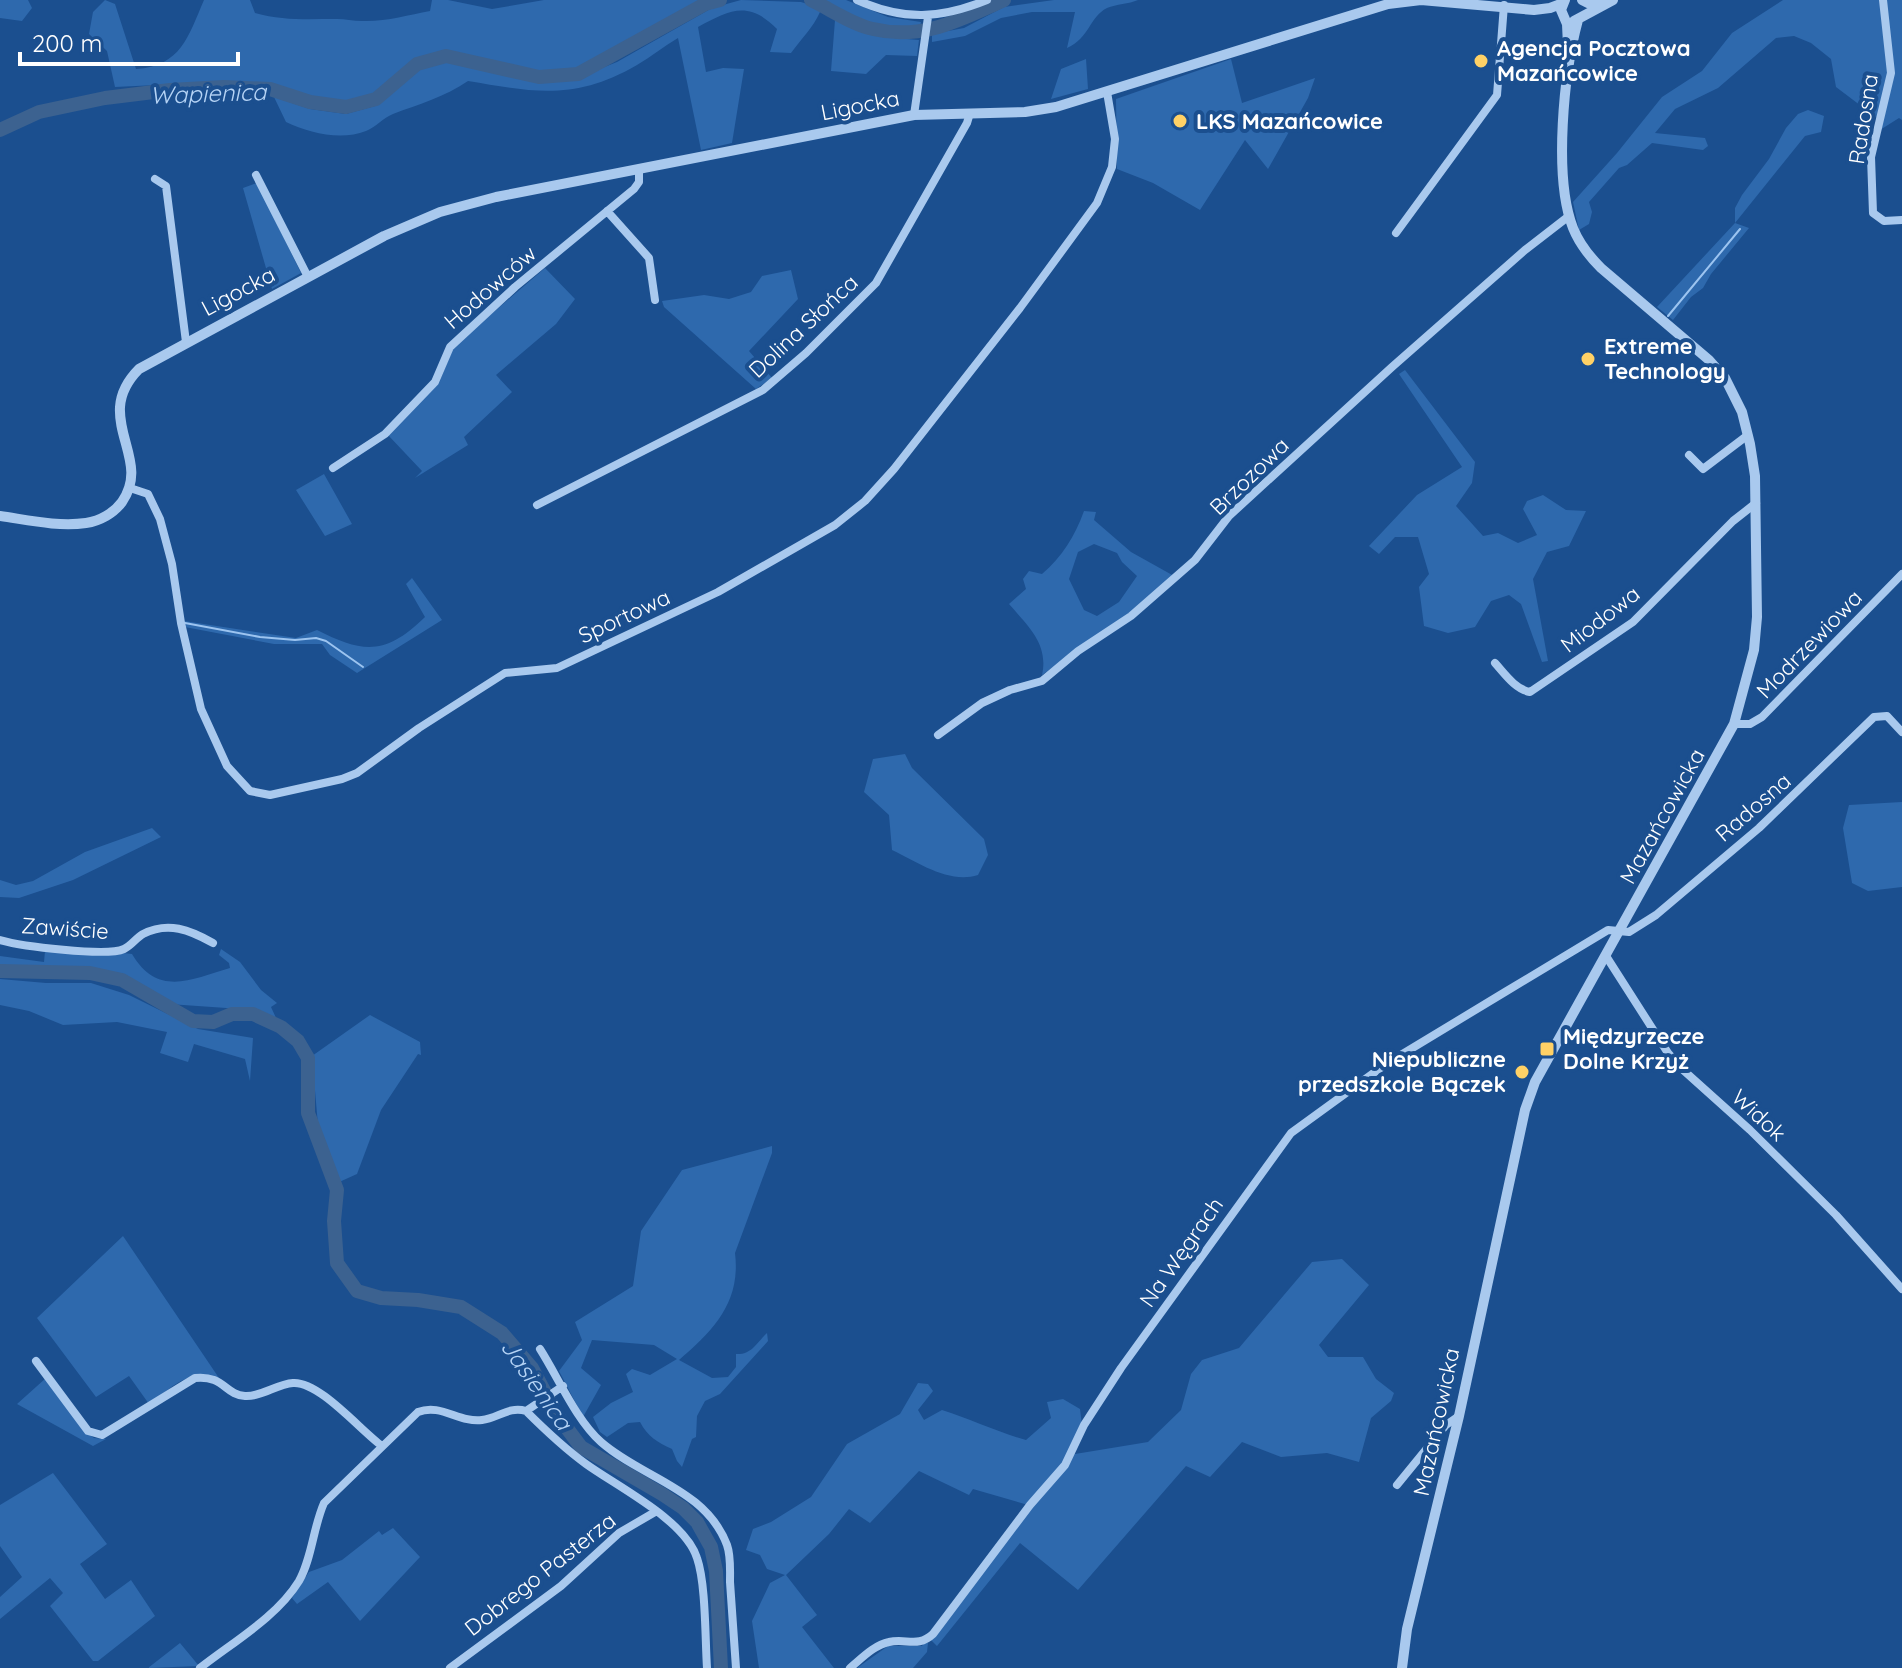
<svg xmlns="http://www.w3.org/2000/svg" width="1902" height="1668" font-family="Quicksand,sans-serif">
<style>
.green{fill:#2e69ad;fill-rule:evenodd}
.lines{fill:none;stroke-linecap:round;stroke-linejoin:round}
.stream{stroke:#9cc4f0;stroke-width:2}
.river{stroke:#3c6290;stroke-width:14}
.minor{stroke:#a9c9ee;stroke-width:8}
.tertiary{stroke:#a9c9ee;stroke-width:10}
.poi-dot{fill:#ffd166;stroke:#1b4f8f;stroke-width:3}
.labels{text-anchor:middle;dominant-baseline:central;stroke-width:8;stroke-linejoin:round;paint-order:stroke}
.poi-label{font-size:22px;font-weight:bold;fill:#fff;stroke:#1b4f8f;text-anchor:start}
.street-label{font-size:22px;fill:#fff;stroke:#1b4f8f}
.water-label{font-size:24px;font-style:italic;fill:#b5d3f5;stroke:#1b4f8f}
</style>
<rect width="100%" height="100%" fill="#1b4f8f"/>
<path class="green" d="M 0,0 L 28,0 L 32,8 L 22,21 L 0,18 Z
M 105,0 L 115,4 L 136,69 C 181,66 188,37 204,0 L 250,0 L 255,13 C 283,21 308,19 337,19 C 345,19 353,21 362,21 C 385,22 408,15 430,11 L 432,0 L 448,0 L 492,9 L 544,0 L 707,0 L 575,70 L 540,72 L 473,57 L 444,53 L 415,61 L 375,96 L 346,104 L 309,99 L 269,86 L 239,81 L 115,87 L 107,51 L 89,34 L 93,12 Z
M 741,0 L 801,2 L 817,7 L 820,12 C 813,28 801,39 791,53 L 770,52 L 777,29 C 748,0 730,10 698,27 L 706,72 L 723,68 L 744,69 L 732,143 L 701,150 L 678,38 C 664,46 651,57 637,65 C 575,101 534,92 468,81 C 445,97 419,104 393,114 C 383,118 376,127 366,131 C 341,141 309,133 286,122 L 274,97 L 310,109 L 346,114 L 375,106 L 424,66 L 445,62 L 537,81 L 572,80 L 617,62 L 712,8 Z
M 817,0 L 846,0 L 888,17 L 921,22 L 920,28 L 872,27 Z
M 1054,0 L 1138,0 C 1129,4 1116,4 1107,8 C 1089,17 1090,38 1067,48 L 1075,12 L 1032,12 L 1001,18 L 965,36 L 932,42 L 932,34 L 964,28 L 1004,7 Z
M 1783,0 L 1880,0 L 1889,73 L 1877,118 L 1836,87 L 1831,59 L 1811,43 L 1794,36 L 1776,38 L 1718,88 L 1675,109 L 1655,133 L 1705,138 L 1708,146 L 1703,150 L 1652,143 L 1627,165 L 1619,168 L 1589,202 L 1592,212 L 1589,224 L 1579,230 L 1573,202 L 1617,153 L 1662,97 L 1702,71 L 1732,33 Z
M 1885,0 L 1902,0 L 1902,120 L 1899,118 L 1880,130 L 1892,74 Z
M 835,20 L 882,37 L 919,40 L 917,56 L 886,55 L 866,74 L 831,71 Z
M 1086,59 L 1088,89 L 1051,99 L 1061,69 Z
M 1231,59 L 1242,103 L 1315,78 L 1308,98 L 1268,169 L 1245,140 L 1200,210 L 1153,183 L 1117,169 L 1116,99 Z
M 1808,110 L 1824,116 L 1821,132 L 1805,136 L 1735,223 L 1749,228 L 1711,274 L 1703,288 L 1691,297 L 1673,320 L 1657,307 L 1735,223 L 1735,208 L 1742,195 L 1769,159 L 1786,128 L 1798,114 Z
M 257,183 L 301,273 L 272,289 L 243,188 Z
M 545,268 L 575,299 L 556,324 L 496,375 L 512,392 L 464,437 L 468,445 L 415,478 L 422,471 L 388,435 L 439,383 L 454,346 Z
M 791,270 L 798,299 L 749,351 L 772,378 L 756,389 L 664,307 L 662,301 L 704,295 L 729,299 L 751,292 L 762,276 Z
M 1405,370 L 1475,462 L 1472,483 L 1456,506 L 1483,536 L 1498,533 L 1518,543 L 1537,535 L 1523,509 L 1527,501 L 1543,495 L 1566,510 L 1586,511 L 1569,546 L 1547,552 L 1533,579 L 1548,661 L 1542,662 L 1521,604 L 1509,595 L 1491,601 L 1475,627 L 1448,633 L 1424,626 L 1419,587 L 1429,574 L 1418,537 L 1395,537 L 1379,554 L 1369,546 L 1417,495 L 1462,467 L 1399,374 Z
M 324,474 L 352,524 L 325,536 L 296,490 Z
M 1084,511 L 1096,512 L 1094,520 L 1131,552 L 1174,576 L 1129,613 L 1042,675 C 1049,644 1028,626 1009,604 L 1026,589 L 1023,579 L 1029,571 L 1042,574 C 1062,557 1075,536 1084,511 ZM 1094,544 L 1117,553 L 1122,562 L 1137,576 L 1119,602 L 1097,616 L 1084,610 L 1069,579 L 1078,552 Z
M 412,578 L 442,620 L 357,673 L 330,655 L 322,644 L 274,644 L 185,627 L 184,621 L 296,638 L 317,630 C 364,654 386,655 425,617 L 406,584 Z
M 905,754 L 912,768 L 984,839 L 988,855 L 978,875 C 949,884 919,863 892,850 L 889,815 L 864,792 L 873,759 Z
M 1902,802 L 1902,887 L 1868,891 L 1852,883 L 1843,828 L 1849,805 Z
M 152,828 L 161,837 L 73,880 L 19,898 L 0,897 L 0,880 L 16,885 L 33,881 L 85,852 Z
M 221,949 L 240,962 L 261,990 L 277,1003 L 271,1007 L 277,1020 L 255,1010 L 169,1004 L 122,976 L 90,969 L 22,970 L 0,967 L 0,956 L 44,962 L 45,951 L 123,953 L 132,954 C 158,998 192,979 230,968 L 229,963 L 219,955 Z
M 0,979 L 46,983 L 91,983 L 129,995 L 198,1029 L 253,1038 L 250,1081 L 245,1059 L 194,1044 L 188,1062 L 160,1053 L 167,1032 L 117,1022 L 63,1025 L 29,1011 L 0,1005 Z
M 370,1015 L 420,1042 L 421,1055 L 418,1054 L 381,1110 L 357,1174 L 337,1183 L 318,1125 L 312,1056 Z
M 772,1146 L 772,1153 L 735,1253 C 741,1302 714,1330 679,1360 L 712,1378 L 728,1377 L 736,1367 L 736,1354 C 752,1355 757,1342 767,1333 L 768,1341 L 720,1394 L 705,1401 L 697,1416 L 696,1437 L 692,1439 L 682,1467 L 677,1461 L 672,1449 C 657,1442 648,1437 640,1422 L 628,1423 L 607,1437 L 600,1432 L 593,1417 L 611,1403 L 633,1392 L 626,1374 L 632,1369 L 650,1375 L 677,1359 L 654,1345 L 592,1340 L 581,1368 L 601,1385 L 583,1417 L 559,1371 L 582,1340 L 575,1322 L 633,1286 L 641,1231 L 682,1170 Z
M 123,1236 L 219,1378 C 188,1368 173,1387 149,1404 L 129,1376 L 96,1397 L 37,1318 Z
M 1342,1259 L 1369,1285 L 1319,1345 L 1328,1357 L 1363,1357 L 1376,1379 L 1394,1393 L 1391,1401 L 1371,1418 L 1359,1462 L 1327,1453 L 1281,1457 L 1242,1442 L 1210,1477 L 1186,1466 L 1078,1590 L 1020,1543 L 937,1646 L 931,1640 L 1028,1505 L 973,1489 L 969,1495 L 919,1471 L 870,1523 L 849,1509 L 829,1534 L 786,1575 L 817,1615 L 802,1627 L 834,1668 L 759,1668 L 752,1621 L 770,1583 L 785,1575 L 767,1569 L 760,1555 L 746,1550 L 753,1529 L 771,1522 L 811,1497 L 847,1444 L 900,1414 L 918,1383 L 928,1384 L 933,1391 L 918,1410 L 924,1420 L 942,1410 C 971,1419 997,1432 1026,1440 L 1051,1418 L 1047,1402 L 1063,1399 L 1080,1409 L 1082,1425 L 1069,1455 L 1148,1442 L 1181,1410 L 1191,1374 L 1202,1360 L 1239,1348 L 1312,1262 Z
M 46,1378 L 84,1431 L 94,1438 L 106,1439 L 93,1446 L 17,1404 Z
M 53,1473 L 107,1544 L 80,1564 L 105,1599 L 131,1580 L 155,1616 L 98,1661 L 93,1661 L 50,1606 L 63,1593 L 50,1578 L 0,1619 L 0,1597 L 22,1577 L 0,1546 L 0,1505 Z
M 393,1528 L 420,1557 L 360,1621 L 328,1582 L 297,1604 L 292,1598 L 309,1572 L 342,1560 L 379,1531 L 382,1535 Z
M 180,1643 L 199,1666 L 148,1668 Z
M 924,1643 L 928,1643 L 927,1652 L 913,1668 L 857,1668 L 888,1646 L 922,1646 Z"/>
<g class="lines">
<path class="stream" d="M 1668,316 L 1740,229
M 185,623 L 260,637 L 295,640 L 316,638 L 326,641 L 363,667"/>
<path class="river" d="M 811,0 C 830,9 853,25 873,29 C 923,41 961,19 1004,0
M 0,130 L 39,112 L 105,98 L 170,90 L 224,87 L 270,89 L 310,102 L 346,107 L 376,99 L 417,64 L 446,56 L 539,77 L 578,74 L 705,4 L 720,0
M 0,971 L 90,973 L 122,980 L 193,1021 L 213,1022 L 232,1014 L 253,1014 L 281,1027 L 298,1041 L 308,1058 L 308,1113 L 337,1190 L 334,1221 L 337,1263 L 357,1291 L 381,1298 L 418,1300 L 461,1307 L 502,1333 L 532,1368 L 557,1415 L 581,1447 L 662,1494 L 683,1508 L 697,1522 L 711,1547 L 716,1571 L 721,1668"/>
<path class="minor" d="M 857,0 C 904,21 940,19 987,0
M 1883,0 L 1891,73 L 1871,157 L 1873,213 L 1884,221 L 1902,220
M 914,115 L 928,17
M 256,175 L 308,277
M 155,179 L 166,186 L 186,342
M 607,211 L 649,258 L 655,300
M 1396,233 L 1497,95 L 1504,5
M 1689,455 L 1703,469 L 1748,435
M 333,468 L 385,434 L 435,382 L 450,347 L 515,287 L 634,189 L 639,182 L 639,169
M 130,488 L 148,494 L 160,519 L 172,564 L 181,623 L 201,709 L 227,766 L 250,791 L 270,795 L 342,779 L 357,773 L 419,728 L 505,673 L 557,668 L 718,592 L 835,525 L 865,501 L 894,469 L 1020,308 L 1097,203 L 1112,167 L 1115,139 L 1107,92
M 537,505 L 763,390 L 806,353 L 876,283 L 967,123 L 970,113
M 1495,663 C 1505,674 1515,689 1530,692 L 1633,622 L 1733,521 L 1756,503
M 1734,724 L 1750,724 L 1762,717 L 1902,574
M 938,735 L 982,703 L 1010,690 L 1042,681 L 1078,651 L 1131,616 L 1195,560 L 1229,516 L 1392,367 L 1525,250 L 1569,216
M 0,940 C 21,946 106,957 124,949 C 131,946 136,938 143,934 C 168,921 190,930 213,943
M 1606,956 L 1668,1053 L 1682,1069 L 1750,1130 L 1836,1215 L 1902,1289
M 540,1349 C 558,1377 576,1420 601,1442 C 642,1478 706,1489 727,1545 C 731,1556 730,1570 730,1582 C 732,1610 734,1639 736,1668
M 36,1361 L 88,1431 L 102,1435 L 195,1378 C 224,1375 225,1395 245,1396 C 261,1397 277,1384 293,1383 C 319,1381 360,1430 382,1446
M 526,1411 L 563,1386
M 1397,1485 L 1446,1425 L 1459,1416
M 200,1668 C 233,1642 277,1617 299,1581 C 312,1558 313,1528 324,1503 L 418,1412 C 441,1403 459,1423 482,1420 C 498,1418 509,1406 526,1411 C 545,1430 564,1448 586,1464 C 618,1487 685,1520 697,1558 C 706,1584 705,1638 707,1668
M 450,1668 L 561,1586 L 619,1533 L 655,1512
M 850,1668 C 861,1659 874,1645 889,1642 C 906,1638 918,1648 933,1634 L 1030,1505 L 1065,1465 L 1084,1425 L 1121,1368 L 1291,1133 L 1386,1064 L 1505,992 L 1608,930 L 1629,932 L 1656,915 L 1759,828 L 1874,717 L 1887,716 L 1902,732"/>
<path class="tertiary" d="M 1565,0 L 1561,10 L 1567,24 L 1568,46
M 1582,0 L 1588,3 L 1602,0
M 1574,21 L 1613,0
M 0,516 C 28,520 58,527 86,523 C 100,521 114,513 122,502 C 145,469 118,441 120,407 C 121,392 129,379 139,369 L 384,236 L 440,212 L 496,197 L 914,115 L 1025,112 L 1056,107 L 1388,4 L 1421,0 L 1534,10 L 1550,8 L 1563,3
M 1402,1668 L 1407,1629 L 1459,1416 L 1525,1110 L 1535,1082 L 1734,724 L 1754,650 L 1757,617 L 1755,476 L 1750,444 L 1742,412 L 1725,378 L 1709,360 L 1601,268 C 1589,256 1579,243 1573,228 C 1553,177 1564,72 1578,20"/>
</g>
<g class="poi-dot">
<circle cx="1481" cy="61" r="8"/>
<circle cx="1180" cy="121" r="8"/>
<circle cx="1588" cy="359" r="8"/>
<rect x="1539" y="1041" width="16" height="16" rx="4"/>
<circle cx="1522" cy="1072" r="8"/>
</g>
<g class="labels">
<g class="poi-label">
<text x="1497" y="48">Agencja Pocztowa<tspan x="1497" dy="25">Mazańcowice</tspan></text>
<text x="1196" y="121">LKS Mazańcowice</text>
<text x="1604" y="346">Extreme<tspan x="1604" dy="25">Technology</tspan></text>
<text x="1563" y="1036">Międzyrzecze<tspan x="1563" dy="25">Dolne Krzyż</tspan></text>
<text x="1506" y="1059" text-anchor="end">Niepubliczne<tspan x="1506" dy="25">przedszkole Bączek</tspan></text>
</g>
<g class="street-label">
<text transform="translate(860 105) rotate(-11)">Ligocka</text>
<text transform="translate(1863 119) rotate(-81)">Radosna</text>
<text transform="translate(490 287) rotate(-41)">Hodowców</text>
<text transform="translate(238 291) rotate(-28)">Ligocka</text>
<text transform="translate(803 326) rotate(-43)">Dolina Słońca</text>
<text transform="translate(1249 476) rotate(-44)">Brzozowa</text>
<text transform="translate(624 616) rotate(-25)">Sportowa</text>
<text transform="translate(1600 619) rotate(-38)">Miodowa</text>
<text transform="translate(1809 644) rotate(-46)">Modrzewiowa</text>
<text transform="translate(1753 807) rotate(-41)">Radosna</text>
<text transform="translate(1662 816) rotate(-61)">Mazańcowicka</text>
<text transform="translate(65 928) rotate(4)">Zawiście</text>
<text transform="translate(1759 1115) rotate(43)">Widok</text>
<text transform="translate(1181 1252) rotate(-55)">Na Węgrach</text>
<text transform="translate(1436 1422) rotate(-78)">Mazańcowicka</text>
<text transform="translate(540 1574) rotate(-38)">Dobrego Pasterza</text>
</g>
<g class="water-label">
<text transform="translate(208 93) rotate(-2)">Wapienica</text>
<text transform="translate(537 1384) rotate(55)">Jasienica</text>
</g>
</g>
<path d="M20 52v12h218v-12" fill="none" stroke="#ffffff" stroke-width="4"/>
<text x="32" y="52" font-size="24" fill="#ffffff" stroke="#1b4f8f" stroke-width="6" paint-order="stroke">200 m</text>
</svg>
